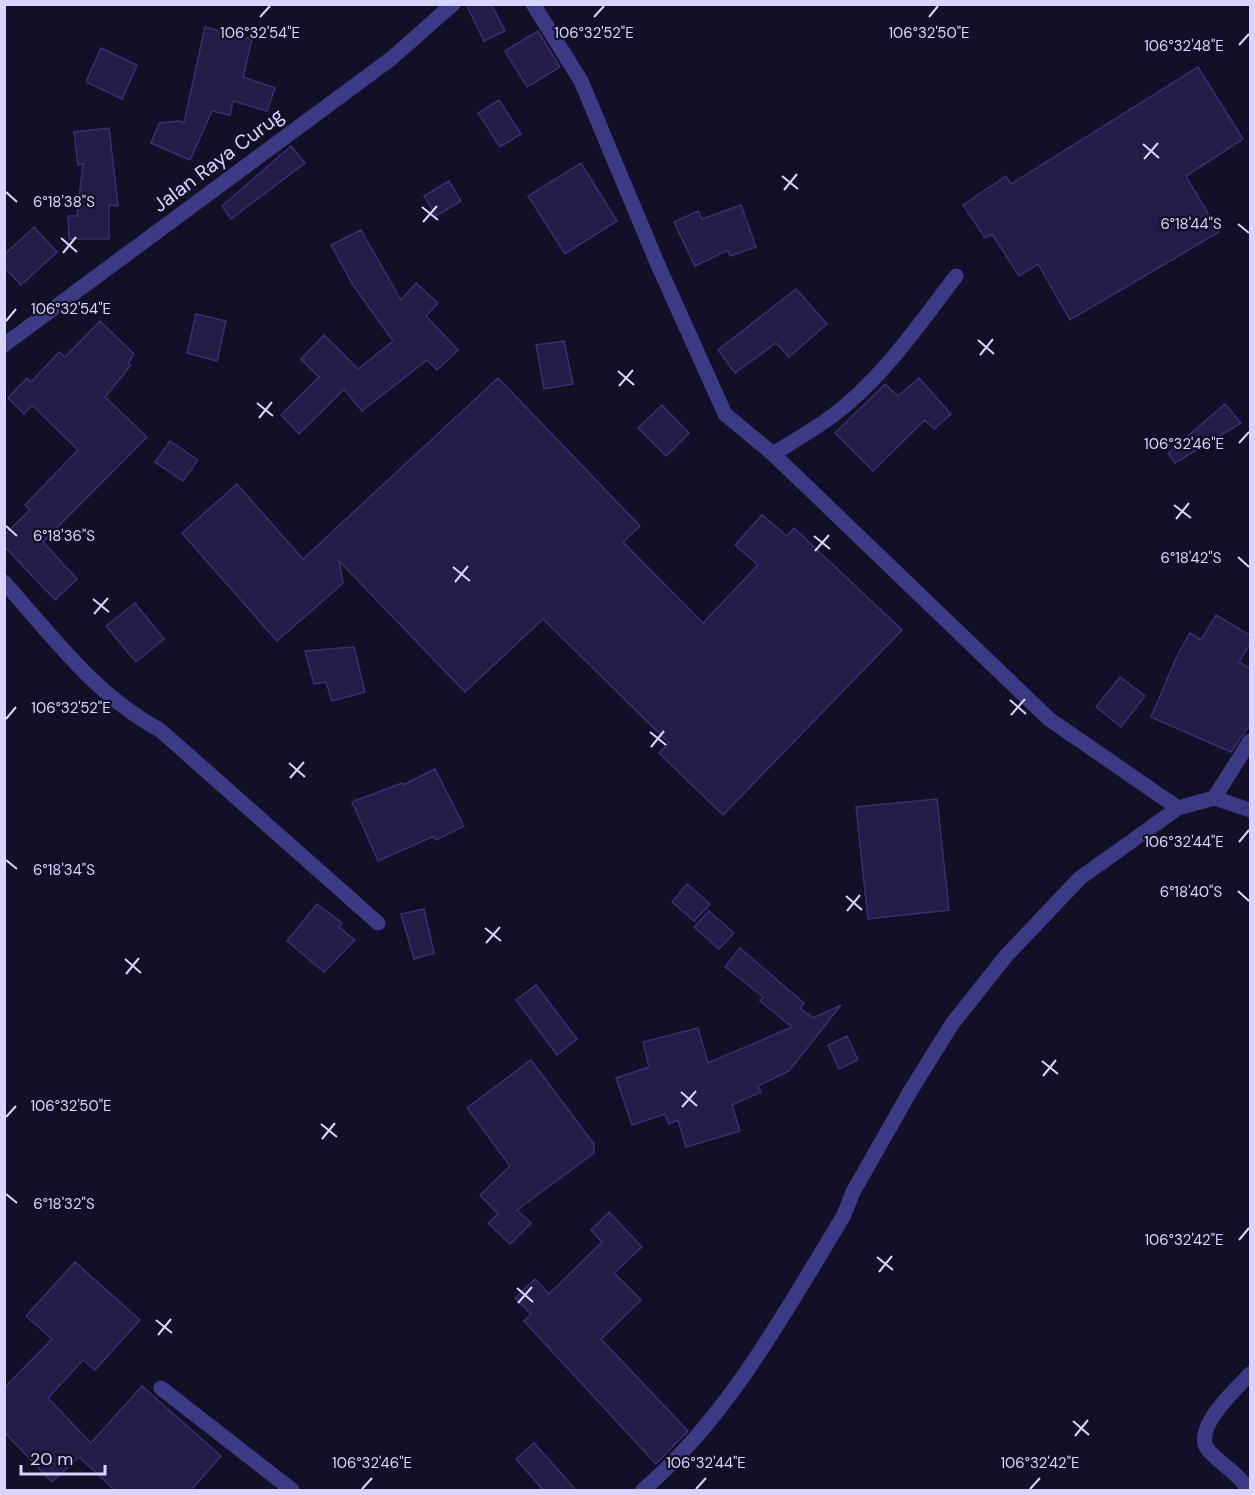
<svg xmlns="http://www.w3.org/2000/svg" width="1255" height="1495" font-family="'DM Sans',sans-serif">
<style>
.building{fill:#241b47;stroke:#3b2d73;stroke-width:1.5}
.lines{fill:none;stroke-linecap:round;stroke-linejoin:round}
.minor{stroke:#3d3a85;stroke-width:15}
.ticks{fill:none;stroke:#d9d4ff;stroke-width:2}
.labels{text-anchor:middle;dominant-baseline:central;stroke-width:4.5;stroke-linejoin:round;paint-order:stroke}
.street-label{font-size:20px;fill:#d9d4ff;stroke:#130f26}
.ticks-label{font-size:15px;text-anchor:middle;fill:#d9d4ff;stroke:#130f26;stroke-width:4.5;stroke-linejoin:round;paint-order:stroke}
</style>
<rect width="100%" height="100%" fill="#130f26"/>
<path class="building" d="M 466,4 L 491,4 L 505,31 L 484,41 Z
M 205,27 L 252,39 L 243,77 L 275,88 L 267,111 L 233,101 L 230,115 L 212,111 L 190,160 L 151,143 L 159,123 L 179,121 L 184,123 Z
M 538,31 L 560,67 L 527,87 L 505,51 Z
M 101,48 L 137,65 L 122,99 L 86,82 Z
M 1198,67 L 1243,139 L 1186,176 L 1219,232 L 1070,320 L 1038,264 L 1019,276 L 992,234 L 985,238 L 963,205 L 1006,176 L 1011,184 Z
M 499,100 L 521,134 L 500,147 L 478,113 Z
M 109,128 L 118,206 L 109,205 L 109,239 L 69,239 L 68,216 L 77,216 L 83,164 L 78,165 L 74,132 Z
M 291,146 L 305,163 L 231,219 L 222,206 Z
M 581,163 L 617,221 L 565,254 L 528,196 Z
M 449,181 L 461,201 L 436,216 L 424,196 Z
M 741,205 L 756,247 L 730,256 L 728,250 L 695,266 L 674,222 L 698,211 L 702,219 Z
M 34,227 L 57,252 L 21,285 L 4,267 L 4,255 Z
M 361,230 L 401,300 L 416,283 L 438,303 L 426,316 L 458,350 L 437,370 L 427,360 L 362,411 L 344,389 L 299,434 L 281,415 L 319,377 L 301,359 L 324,335 L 358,369 L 393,341 L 353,285 L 331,245 Z
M 796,289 L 827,324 L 789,357 L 776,343 L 735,373 L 718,350 Z
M 196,314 L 226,321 L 217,361 L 187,353 Z
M 100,321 L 134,354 L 128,363 L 131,365 L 105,397 L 147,437 L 43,542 L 77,579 L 55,600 L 4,546 L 4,535 L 30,510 L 25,505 L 78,450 L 32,405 L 24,414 L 8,398 L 27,378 L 31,382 L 59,352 L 65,357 Z
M 564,341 L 573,384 L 544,389 L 536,345 Z
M 498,378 L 640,526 L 623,542 L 703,623 L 758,565 L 735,545 L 762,515 L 787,536 L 794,528 L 902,630 L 723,815 L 659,753 L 669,743 L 543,619 L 465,692 L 339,561 L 343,583 L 277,641 L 182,533 L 237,484 L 303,559 Z
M 919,378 L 951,414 L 934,429 L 925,420 L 873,471 L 835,433 L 885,384 L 898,396 Z
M 1225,404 L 1241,423 L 1175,463 L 1168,453 Z
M 662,405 L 689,433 L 666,456 L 638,428 Z
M 170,441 L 198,460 L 183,481 L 155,462 Z
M 135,603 L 164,639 L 136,662 L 106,626 Z
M 1216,615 L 1251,636 L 1251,642 L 1239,662 L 1251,669 L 1251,723 L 1231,752 L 1151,717 L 1177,656 L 1190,633 L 1201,640 Z
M 354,647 L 365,692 L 332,701 L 326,682 L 314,684 L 305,651 Z
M 1120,677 L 1145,696 L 1121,727 L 1096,707 Z
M 435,769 L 464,826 L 436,840 L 434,836 L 378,861 L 352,802 L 402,783 L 403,785 Z
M 937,799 L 949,910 L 868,919 L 856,807 Z
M 687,884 L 710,904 L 694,921 L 672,902 Z
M 317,904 L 342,923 L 339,927 L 355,940 L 324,972 L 287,941 Z
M 424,909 L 434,953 L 414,959 L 401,914 Z
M 709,911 L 734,933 L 719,949 L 694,927 Z
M 740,948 L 804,1003 L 800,1008 L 813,1018 L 841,1005 L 789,1071 L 758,1086 L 761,1092 L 732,1105 L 740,1131 L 686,1147 L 678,1120 L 669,1124 L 665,1114 L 632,1125 L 616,1078 L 649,1067 L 643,1042 L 698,1028 L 708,1063 L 792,1027 L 760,1001 L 763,997 L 725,967 Z
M 536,985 L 577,1039 L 557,1055 L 516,1000 Z
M 847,1036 L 858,1060 L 839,1069 L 828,1045 Z
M 531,1060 L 594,1144 L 594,1153 L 517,1210 L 531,1223 L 510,1244 L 488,1223 L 498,1214 L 480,1195 L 510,1166 L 467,1108 Z
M 609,1212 L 642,1247 L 614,1273 L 641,1300 L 601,1339 L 688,1431 L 656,1464 L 524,1321 L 531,1314 L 515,1298 L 535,1279 L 549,1294 L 602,1242 L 591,1230 Z
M 75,1262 L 140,1320 L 95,1370 L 83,1360 L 48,1398 L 91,1443 L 142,1386 L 221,1456 L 190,1491 L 116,1491 L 79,1457 L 52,1482 L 4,1432 L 4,1388 L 52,1339 L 26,1316 Z
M 534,1443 L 577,1491 L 544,1491 L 516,1459 Z"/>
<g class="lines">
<path class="minor" d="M 533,4 L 581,81 L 658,265 L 725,414 L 773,454 L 1049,719 L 1178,808
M 4,345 L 392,58 L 453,4
M 773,454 C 792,442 813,430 831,417 C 882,379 918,326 956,276
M 4,582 C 52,636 96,696 160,730 L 378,923
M 1214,798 L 1250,810
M 161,1388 L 292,1490
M 643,1490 C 730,1415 784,1313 843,1217 L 853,1192 L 911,1090 L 952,1024 L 1006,956 L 1080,878 L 1178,808 L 1214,798 L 1250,741
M 1249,1490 C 1239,1474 1222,1465 1209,1451 C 1190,1430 1236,1389 1250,1374"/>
</g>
<path class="ticks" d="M 260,17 L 270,6M 594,17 L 604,6M 929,17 L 938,6M 1239,45 L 1249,34M 1143,144 L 1159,158M 1144,159 L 1158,143M 782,176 L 798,189M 784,190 L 797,174M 6,192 L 17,202M 422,207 L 438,220M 423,222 L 437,206M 1238,224 L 1249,233M 61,238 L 77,252M 63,253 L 76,237M 6,321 L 16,309M 978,340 L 994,354M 980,355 L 993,339M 618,371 L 634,385M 619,386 L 633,370M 257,403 L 273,416M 259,418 L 272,402M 1239,443 L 1249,432M 1174,505 L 1191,518M 1176,519 L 1189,503M 6,526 L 17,536M 814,536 L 830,549M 815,551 L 829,535M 1238,557 L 1249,567M 453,567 L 470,581M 455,582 L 468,566M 93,599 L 109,612M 94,614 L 108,598M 1010,700 L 1026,714M 1011,715 L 1025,699M 6,719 L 16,707M 650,732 L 666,745M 651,747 L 664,731M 289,763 L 305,777M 290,778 L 304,762M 1239,842 L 1249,830M 6,860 L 17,869M 1238,891 L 1249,901M 846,896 L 862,910M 847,911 L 860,895M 485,928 L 501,941M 486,943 L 500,927M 125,959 L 141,973M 126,974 L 139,958M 1042,1061 L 1058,1074M 1043,1076 L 1056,1060M 681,1092 L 697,1106M 682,1107 L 696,1091M 6,1117 L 16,1106M 321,1124 L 337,1137M 322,1139 L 335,1123M 6,1194 L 17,1203M 1239,1240 L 1249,1228M 877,1257 L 893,1270M 879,1272 L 892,1256M 517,1288 L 533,1302M 518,1303 L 532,1287M 156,1320 L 172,1333M 158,1335 L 171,1319M 1073,1421 L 1089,1435M 1075,1436 L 1088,1420M 362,1489 L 372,1478M 696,1489 L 706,1478M 1030,1489 L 1040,1478"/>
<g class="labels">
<g class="street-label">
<text transform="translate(218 160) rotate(-37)">Jalan Raya Curug</text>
</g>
</g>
<g class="ticks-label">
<text x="260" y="38">106°32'54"E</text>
<text x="594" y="38">106°32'52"E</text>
<text x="929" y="38">106°32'50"E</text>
<text x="1184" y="51">106°32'48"E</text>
<text x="64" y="207">6°18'38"S</text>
<text x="1191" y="229">6°18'44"S</text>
<text x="71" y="314">106°32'54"E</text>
<text x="1184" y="449">106°32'46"E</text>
<text x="64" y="541">6°18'36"S</text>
<text x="1191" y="563">6°18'42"S</text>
<text x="71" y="713">106°32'52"E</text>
<text x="1184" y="847">106°32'44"E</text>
<text x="64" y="875">6°18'34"S</text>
<text x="1191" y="897">6°18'40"S</text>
<text x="71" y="1111">106°32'50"E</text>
<text x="64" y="1209">6°18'32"S</text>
<text x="1184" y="1245">106°32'42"E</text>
<text x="372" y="1468">106°32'46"E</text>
<text x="706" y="1468">106°32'44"E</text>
<text x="1040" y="1468">106°32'42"E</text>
</g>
<rect width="1255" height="1495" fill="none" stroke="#d9d4ff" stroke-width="12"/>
<path d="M21 1465v9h84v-9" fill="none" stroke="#d9d4ff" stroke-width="3"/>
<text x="30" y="1465" font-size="18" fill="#d9d4ff" stroke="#130f26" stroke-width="4.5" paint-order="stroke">20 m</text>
</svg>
